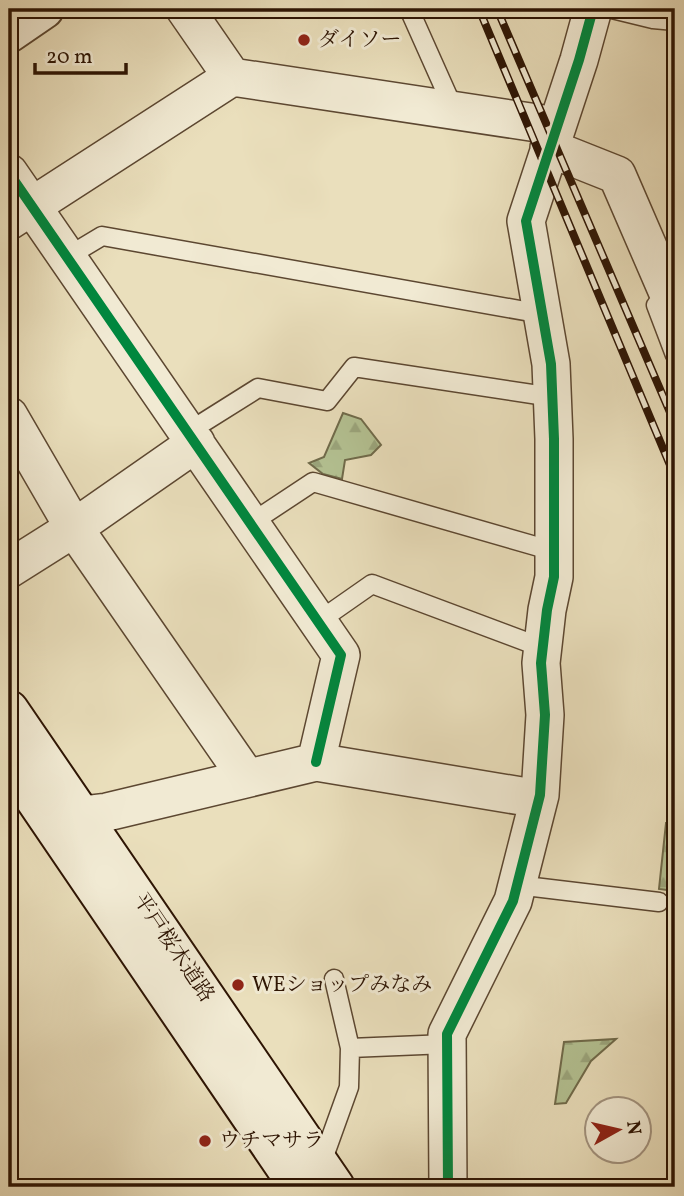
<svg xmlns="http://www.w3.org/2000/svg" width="684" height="1196" font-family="Vollkorn,'Noto Serif JP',serif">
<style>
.forest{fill:url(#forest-firs);stroke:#706b4b;stroke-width:2}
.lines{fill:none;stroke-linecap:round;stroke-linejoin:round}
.service-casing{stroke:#5c4731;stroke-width:21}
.minor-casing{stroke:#5c4731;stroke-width:40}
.tertiary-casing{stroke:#5c4731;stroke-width:42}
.secondary-casing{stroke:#2d1403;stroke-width:42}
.service{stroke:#f1ead3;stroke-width:18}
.minor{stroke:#f1ead3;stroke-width:37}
.tertiary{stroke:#f1ead3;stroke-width:38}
.secondary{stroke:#f1ead3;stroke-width:38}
.rail-casing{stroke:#2d1403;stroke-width:8}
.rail{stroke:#f1ead3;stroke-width:5;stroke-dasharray:16;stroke-linecap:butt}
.cycleway-casing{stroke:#f1ead3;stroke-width:15}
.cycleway{stroke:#00873e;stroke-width:10}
.poi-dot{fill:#8f2418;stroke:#f1ead3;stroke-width:2.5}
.labels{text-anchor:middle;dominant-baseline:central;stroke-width:6;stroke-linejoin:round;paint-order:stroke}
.poi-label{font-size:21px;fill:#2d1403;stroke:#f1ead3;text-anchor:start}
.street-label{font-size:21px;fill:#2d1403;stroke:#f1ead3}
</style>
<defs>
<pattern id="forest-firs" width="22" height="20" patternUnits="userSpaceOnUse" patternTransform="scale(1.75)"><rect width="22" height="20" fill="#b4c293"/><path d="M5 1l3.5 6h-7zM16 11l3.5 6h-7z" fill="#9ba67d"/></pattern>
</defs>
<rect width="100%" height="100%" fill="#eadfbc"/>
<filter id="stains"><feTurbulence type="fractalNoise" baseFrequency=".00286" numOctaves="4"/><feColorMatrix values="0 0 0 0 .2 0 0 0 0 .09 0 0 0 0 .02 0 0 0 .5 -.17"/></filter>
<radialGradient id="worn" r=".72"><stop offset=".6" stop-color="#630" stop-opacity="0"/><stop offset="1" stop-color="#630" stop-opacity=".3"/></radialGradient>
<path class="forest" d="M 343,413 L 361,419 L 381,445 L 371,455 L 345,460 L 342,479 L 323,474 L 309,463 L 324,457 Z
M 666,823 L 675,824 L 675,891 L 659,889 Z
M 616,1039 L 591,1061 L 566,1103 L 555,1104 L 564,1042 Z"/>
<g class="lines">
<defs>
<path id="service" d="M 409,9 L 455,112
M 612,9 L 653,19 L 675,21
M 67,257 L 102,236 L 542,314
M 661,303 L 656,305 L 675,355
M 188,432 L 258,388 L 327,401 L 354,367 L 552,397
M 251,523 L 313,482 L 553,551
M 319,621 L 372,584 L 543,648
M 517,885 L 659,902
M 350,1048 L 447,1044
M 321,1165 L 349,1087 L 350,1048 L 334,979"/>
<path id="minor" d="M 185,9 L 232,77
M 549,148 L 617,175 L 675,309
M 9,173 L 341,655 L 316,762
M 9,221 L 232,77 L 557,126
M 9,416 L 74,528 L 247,778
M 9,569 L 74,528 L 196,443
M 82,815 L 107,812 L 316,762 L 539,799
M 448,1187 L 447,1034 L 513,901 L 540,795 L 545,715 L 541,663 L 547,610 L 554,577 L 554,439 L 551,364 L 526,221 L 579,60 L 593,9"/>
<path id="tertiary" d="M 9,33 L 44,9"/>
<path id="secondary" d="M 9,710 L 335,1187
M 9,761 L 299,1187"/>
</defs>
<use href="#service" class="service-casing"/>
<use href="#minor" class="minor-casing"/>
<use href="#tertiary" class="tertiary-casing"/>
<use href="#secondary" class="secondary-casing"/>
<use href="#service" class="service"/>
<use href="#minor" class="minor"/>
<use href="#tertiary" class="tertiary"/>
<use href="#secondary" class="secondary"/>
<defs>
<path id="rail" d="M 479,9 L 675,477
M 497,9 L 675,424"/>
</defs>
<use href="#rail" class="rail-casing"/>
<use href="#rail" class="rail"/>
<defs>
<path id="cycleway" d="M 9,173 L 341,655 L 316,762
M 448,1187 L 447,1034 L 513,901 L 540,795 L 545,715 L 541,663 L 547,610 L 554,577 L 554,439 L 551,364 L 526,221 L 579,60 L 593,9"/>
</defs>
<use href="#cycleway" class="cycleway-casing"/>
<use href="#cycleway" class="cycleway"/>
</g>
<g class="poi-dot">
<circle cx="304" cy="40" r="7"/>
<circle cx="238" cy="985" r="7"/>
<circle cx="205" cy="1141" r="7"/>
</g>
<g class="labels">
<g class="poi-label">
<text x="318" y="40">ダイソー</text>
<text x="252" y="985">WEショップみなみ</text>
<text x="219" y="1141">ウチマサラ</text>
</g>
<g class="street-label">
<text transform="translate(173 948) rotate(56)">平戸桜木道路</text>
</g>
</g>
<rect width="684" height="1196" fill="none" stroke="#eadfbc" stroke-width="35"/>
<rect x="10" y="10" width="663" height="1175" fill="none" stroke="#2d1403" stroke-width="3.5"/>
<rect x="18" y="18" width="649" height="1161" fill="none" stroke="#2d1403" stroke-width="2"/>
<g transform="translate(618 1130) rotate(82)"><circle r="33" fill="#f1ead3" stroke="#a39480" stroke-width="2"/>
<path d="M0-5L12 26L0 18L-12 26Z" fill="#8f2418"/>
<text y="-10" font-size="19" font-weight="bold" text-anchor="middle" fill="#2d1403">N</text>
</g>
<path d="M35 63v10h91v-10" fill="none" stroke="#2d1403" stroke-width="3.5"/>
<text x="46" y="63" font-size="21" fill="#2d1403" stroke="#f1ead3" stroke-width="5" paint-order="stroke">20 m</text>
<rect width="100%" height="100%" filter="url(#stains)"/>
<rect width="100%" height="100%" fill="url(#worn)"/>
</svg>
